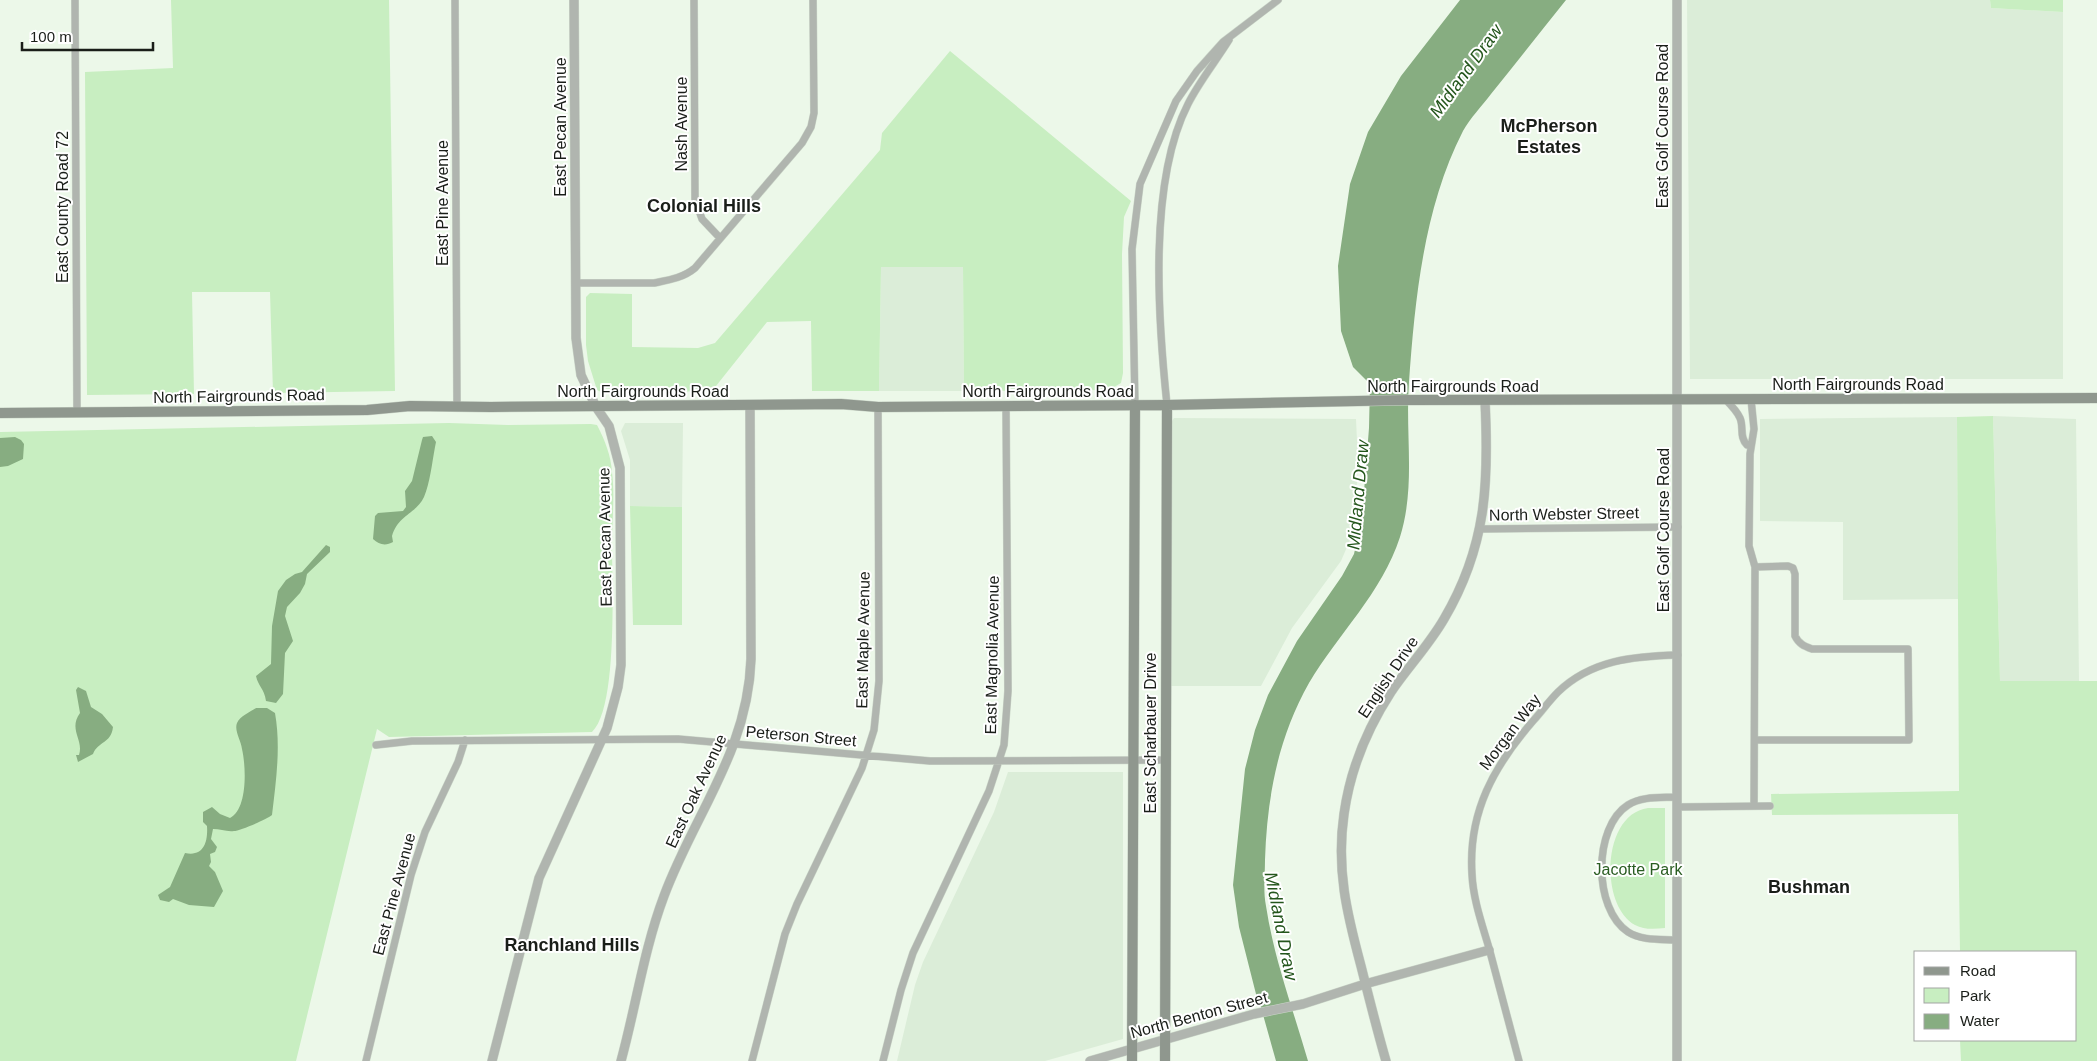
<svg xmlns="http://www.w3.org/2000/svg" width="2097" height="1061" font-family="Arial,sans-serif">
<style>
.built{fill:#dbedd8}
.green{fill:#c8eec1}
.water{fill:#87ad81}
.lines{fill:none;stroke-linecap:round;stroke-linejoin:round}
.minor-casing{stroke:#cad5c8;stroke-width:8}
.tertiary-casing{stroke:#cad5c8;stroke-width:10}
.secondary-casing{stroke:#cad5c8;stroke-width:11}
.minor{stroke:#b0b5af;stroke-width:7}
.tertiary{stroke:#b0b5af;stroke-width:9}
.secondary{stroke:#8f978e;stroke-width:10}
.labels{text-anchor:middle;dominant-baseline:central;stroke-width:4;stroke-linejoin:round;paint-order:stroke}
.street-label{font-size:16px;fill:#1a1e19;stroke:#fff}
.park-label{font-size:16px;fill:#2a5d22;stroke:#fff}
.water-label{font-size:18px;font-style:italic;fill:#24561c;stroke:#fff}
.neighbourhood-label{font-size:18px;font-weight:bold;fill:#1a1e19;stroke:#fff}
</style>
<rect width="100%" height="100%" fill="#ecf8e9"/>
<path class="built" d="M 1687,0 L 1990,0 L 1991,8 L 2063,12 L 2063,379 L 1690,379 Z
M 881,267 L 963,267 L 964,391 L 879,391 Z
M 1993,416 L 2076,419 L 2079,681 L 2000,681 Z
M 1957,417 L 1958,599 L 1843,600 L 1843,522 L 1760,521 L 1760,419 Z
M 1174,418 L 1356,419 L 1358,463 L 1355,517 L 1350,540 L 1341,561 L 1292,628 L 1261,686 L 1171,686 L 1170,424 Z
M 625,423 L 683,423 L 682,507 L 630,506 L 630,460 L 621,431 Z
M 1008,772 L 1123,772 L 1123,1039 L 1045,1061 L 897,1061 L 915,985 L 923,962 L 994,812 Z"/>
<path class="green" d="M 171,0 L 389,0 L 395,391 L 273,393 L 270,292 L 192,292 L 194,394 L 87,395 L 85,72 L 173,68 Z
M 1990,0 L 2063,0 L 2063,12 L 1991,8 Z
M 950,51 L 1131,201 L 1124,217 L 1122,254 L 1123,373 L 1121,383 L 1109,390 L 964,391 L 963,267 L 881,267 L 879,391 L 812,391 L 811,321 L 767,322 L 712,391 L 603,393 L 597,390 L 588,361 L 586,345 L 586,297 L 590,293 L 632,294 L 632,347 L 698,348 L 715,343 L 880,150 L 882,133 Z
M 1993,416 L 2000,681 L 2097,681 L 2097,1061 L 1961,1061 L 1960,1040 L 2076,1040 L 2076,952 L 1960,952 L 1958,814 L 1772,815 L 1771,794 L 1959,791 L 1957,417 Z
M 449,423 L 508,425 L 591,424 L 597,425 C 605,440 611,456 612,472 C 615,496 612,521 612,545 C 612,583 618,708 592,732 L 389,737 L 377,729 L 296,1061 L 0,1061 L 0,432 Z
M 630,506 L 682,507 L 682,625 L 633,625 Z
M 1648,808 L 1665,808 L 1665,928 C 1655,929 1644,930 1635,925 C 1599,905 1602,814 1648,808 Z"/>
<path class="water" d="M 1460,0 L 1566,0 C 1541,31 1516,63 1491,94 C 1482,106 1470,118 1463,131 C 1424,207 1415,298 1409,382 C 1405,434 1416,486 1400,537 C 1382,593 1338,634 1309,683 C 1278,738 1267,797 1265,860 C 1265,875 1263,891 1266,906 C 1274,959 1293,1009 1308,1061 L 1276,1061 L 1260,1004 L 1257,998 L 1239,927 L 1233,885 L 1245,769 L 1255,730 L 1268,695 L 1297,641 L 1342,576 L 1354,554 L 1362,517 L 1369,428 L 1370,384 L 1353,367 L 1341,331 L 1338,266 L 1350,184 L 1368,132 L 1401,76 Z
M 432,436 L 436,442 L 435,447 C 432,463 430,483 424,497 C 416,514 398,515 392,536 L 393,542 C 386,546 379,545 373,539 L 375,516 L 378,513 L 403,511 L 406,507 L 405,491 L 412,481 L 422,440 L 423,437 Z
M 15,437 L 21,440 L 24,444 L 23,459 L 8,466 L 0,467 L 0,438 Z
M 326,545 L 330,547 L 330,552 L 307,574 L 305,584 L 300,593 L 287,607 L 285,616 L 293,641 L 285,653 L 283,694 L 276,703 L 266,701 C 264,688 258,686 256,676 L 271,664 L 272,626 L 278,591 L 286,580 L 295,574 L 302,572 Z
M 78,687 L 86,691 L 91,707 L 102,714 L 113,727 C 111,744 98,741 93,754 L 78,762 L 76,755 L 79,755 C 84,739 68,730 80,713 L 76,690 Z
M 256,708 L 267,708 L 275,713 C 281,747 276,781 272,815 C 268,819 239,831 234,831 C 227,832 220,829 213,829 L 211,839 L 217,847 L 215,852 L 210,854 L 211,862 L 209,866 L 215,872 L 223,891 L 214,907 L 189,905 L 173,899 L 169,902 L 160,900 L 158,895 L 170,887 L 185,853 C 204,857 208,842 207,826 L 203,822 L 203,812 L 212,807 L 220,814 L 230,818 C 248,809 246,766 242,749 C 241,740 234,731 237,723 C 240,716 250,712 256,708 Z"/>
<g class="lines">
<defs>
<path id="minor" d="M 75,0 L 77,413
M 455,0 L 457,406
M 694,0 L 695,199 L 702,219 L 720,238
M 576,283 L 654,283 C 669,280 683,278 695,268 L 802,143 L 811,127 L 814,113 L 813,0
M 1725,399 C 1731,405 1737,411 1740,418 C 1744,427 1739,437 1747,445 L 1751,445
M 1751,399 L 1754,429 L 1750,454 L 1749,546 L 1755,567 L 1754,806
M 1135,405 L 1132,249 L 1140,184 L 1176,101 L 1197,71 L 1223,42 L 1278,0
M 1167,405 C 1158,319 1148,182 1188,104 C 1199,82 1216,61 1229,40
M 1480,529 L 1678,527
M 1755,567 L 1788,566 L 1793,568 L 1795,574 L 1795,636 C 1799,644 1804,646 1812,649 L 1908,649 L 1909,740 L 1755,740
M 376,745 L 412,741 L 678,739 L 930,761 L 1165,760
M 1677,807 L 1770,806
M 1677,940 C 1661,939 1642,941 1628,932 C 1593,909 1593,827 1628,805 C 1642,796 1661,798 1677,797
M 366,1061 L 411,875 L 425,832 L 458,762 L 465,740
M 752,1061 L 785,934 L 797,904 L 862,768 L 874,730 L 879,681 L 878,407
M 883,1061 L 901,990 L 913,953 L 989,791 L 1004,745 L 1008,691 L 1006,406
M 1519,1061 C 1509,1023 1499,986 1489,948 C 1482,924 1473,899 1472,874 C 1468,812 1494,766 1533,721 C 1542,711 1549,701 1558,692 C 1591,660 1634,656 1678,655"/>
<path id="tertiary" d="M 1677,0 L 1677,1061
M 492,1061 L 539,878 L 607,728 L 618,687 L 621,665 L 620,468 L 609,426 L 596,407 L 581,375 L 576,338 L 574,0
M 621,1061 C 636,1006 644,949 664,896 C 695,813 748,751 751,659 L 750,405
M 1090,1061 L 1254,1014 L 1303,1004 L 1365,984 L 1489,950
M 1386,1061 C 1377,1030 1369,998 1361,966 C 1347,914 1336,869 1344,814 C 1350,771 1367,729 1391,692 C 1408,667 1429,645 1444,619 C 1487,546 1489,482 1485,401"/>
<path id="secondary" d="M 0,413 L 367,410 L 410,406 L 491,407 L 841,404 L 878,407 L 1167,405 L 1408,400 L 2097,398
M 1132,1061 L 1135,405
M 1165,1061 L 1167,405"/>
</defs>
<use href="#minor" class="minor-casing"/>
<use href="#tertiary" class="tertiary-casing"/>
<use href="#secondary" class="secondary-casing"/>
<use href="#minor" class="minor"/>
<use href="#tertiary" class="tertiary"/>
<use href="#secondary" class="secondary"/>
</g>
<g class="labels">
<g class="street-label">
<text transform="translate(681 124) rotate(-90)">Nash Avenue</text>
<text transform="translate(1662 126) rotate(-90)">East Golf Course Road</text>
<text transform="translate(560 127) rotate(-90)">East Pecan Avenue</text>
<text transform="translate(442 203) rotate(-90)">East Pine Avenue</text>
<text transform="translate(62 207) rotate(-90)">East County Road 72</text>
<text x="1858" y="384">North Fairgrounds Road</text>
<text x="1453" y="386">North Fairgrounds Road</text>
<text x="643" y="391">North Fairgrounds Road</text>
<text x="1048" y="391">North Fairgrounds Road</text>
<text transform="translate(239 396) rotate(-1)">North Fairgrounds Road</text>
<text transform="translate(1564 514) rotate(-1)">North Webster Street</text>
<text transform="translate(1663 530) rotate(-90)">East Golf Course Road</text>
<text transform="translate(605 537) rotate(-91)">East Pecan Avenue</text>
<text transform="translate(863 640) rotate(-89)">East Maple Avenue</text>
<text transform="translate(992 655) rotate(-89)">East Magnolia Avenue</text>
<text transform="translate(1388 677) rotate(-56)">English Drive</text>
<text transform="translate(1510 732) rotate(-53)">Morgan Way</text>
<text transform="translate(1150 733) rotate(-90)">East Scharbauer Drive</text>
<text transform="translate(801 736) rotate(5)">Peterson Street</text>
<text transform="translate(696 791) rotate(-65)">East Oak Avenue</text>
<text transform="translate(394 894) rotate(-75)">East Pine Avenue</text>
<text transform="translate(1199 1015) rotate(-15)">North Benton Street</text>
</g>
<g class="park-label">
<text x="1638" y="869">Jacotte Park</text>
</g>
<g class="water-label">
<text transform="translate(1466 71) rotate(-54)">Midland Draw</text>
<text transform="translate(1358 495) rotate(-85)">Midland Draw</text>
<text transform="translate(1281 926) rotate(79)">Midland Draw</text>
</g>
<g class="neighbourhood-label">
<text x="1549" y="126">McPherson<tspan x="1549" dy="21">Estates</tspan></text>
<text x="704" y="206">Colonial Hills</text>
<text x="1809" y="887">Bushman</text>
<text x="572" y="945">Ranchland Hills</text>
</g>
</g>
<rect x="1914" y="951" width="162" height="90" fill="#ffffff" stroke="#a3a5a3"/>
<rect x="1924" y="967" width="25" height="8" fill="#8f978e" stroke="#a3a5a3"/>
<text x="1960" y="976" font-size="15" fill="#1a1e19">Road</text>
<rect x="1924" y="988" width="25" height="15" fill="#c8eec1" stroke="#a3a5a3"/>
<text x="1960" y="1001" font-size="15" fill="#1a1e19">Park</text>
<rect x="1924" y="1014" width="25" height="15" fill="#87ad81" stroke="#a3a5a3"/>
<text x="1960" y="1026" font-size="15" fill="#1a1e19">Water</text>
<path d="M22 42v8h131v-8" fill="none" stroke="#1a1e19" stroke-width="2.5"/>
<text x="30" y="42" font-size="15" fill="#1a1e19" stroke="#ffffff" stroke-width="4" paint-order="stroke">100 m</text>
</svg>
